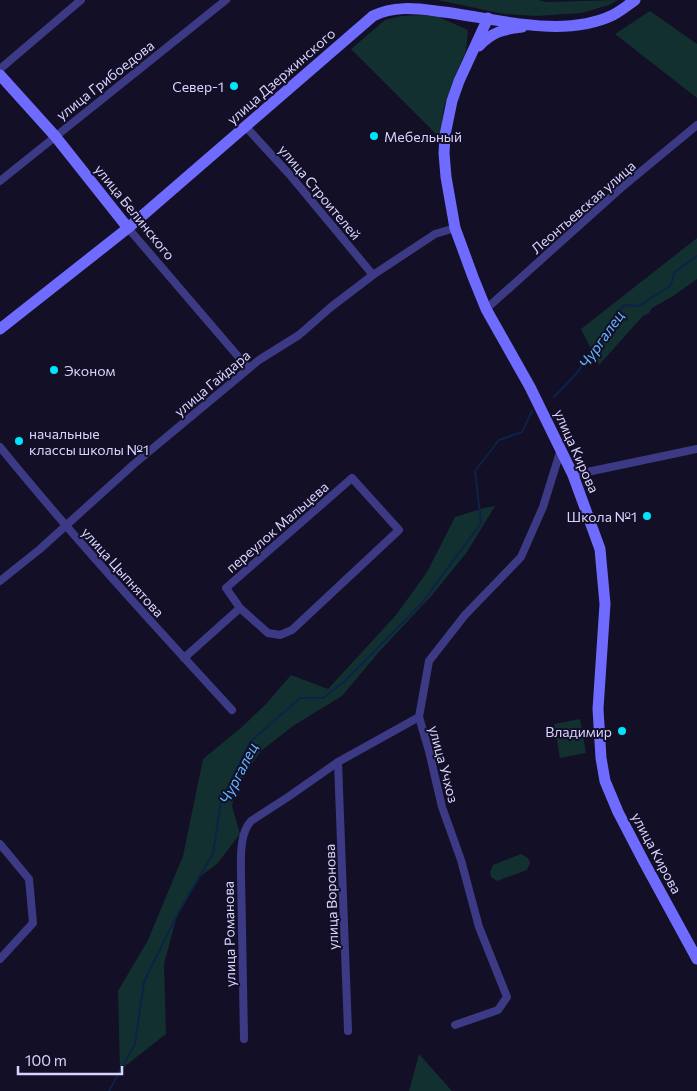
<svg xmlns="http://www.w3.org/2000/svg" width="697" height="1091" font-family="Commissioner,sans-serif">
<style>
.green{fill:#12302f}
.lines{fill:none;stroke-linecap:round;stroke-linejoin:round}
.stream{stroke:#0c2248;stroke-width:2}
.street{stroke:#3d3a85;stroke-width:8}
.secondary{stroke:#6f6bff;stroke-width:11}
.poi-dot{fill:#00e5ff;stroke:#130f26;stroke-width:2}
.labels{text-anchor:middle;dominant-baseline:central;stroke-width:4;stroke-linejoin:round;paint-order:stroke}
.street-label{font-size:14px;fill:#d9d4ff;stroke:#130f26}
.poi-label{font-size:14px;fill:#d9d4ff;stroke:#130f26;text-anchor:end}
.water-label{font-size:15px;font-style:italic;fill:#62b6ff;stroke:#130f26}
</style>
<rect width="100%" height="100%" fill="#130f26"/>
<path class="green" d="M 438,0 L 539,0 L 546,2 L 618,0 L 609,5 L 582,13 L 536,16 L 504,14 Z
M 650,11 L 697,44 L 697,98 L 615,34 Z
M 421,15 L 439,17 L 468,30 L 466,51 L 455,76 L 444,107 L 440,138 L 351,49 L 385,20 L 401,16 Z
M 697,238 L 697,279 L 673,296 L 652,308 L 649,313 L 643,316 L 599,365 L 581,329 Z
M 495,506 L 467,552 L 433,594 L 378,653 L 342,696 L 293,726 L 261,751 L 237,784 L 232,806 L 240,834 L 217,864 L 198,878 L 176,919 L 164,964 L 166,1034 L 120,1070 L 118,991 L 148,940 L 183,856 L 203,759 L 243,726 L 266,704 L 291,675 L 328,689 L 396,615 L 427,572 L 455,517 L 484,508 Z
M 580,719 L 586,753 L 560,758 L 554,724 Z
M 521,854 L 528,858 L 530,863 L 527,870 L 497,881 L 491,877 L 490,872 L 493,865 Z
M 419,1054 L 452,1091 L 409,1091 Z"/>
<g class="lines">
<path class="stream" d="M 554,397 L 577,373 L 624,305 L 639,306 L 670,286 L 675,272 L 697,256
M 109,1091 L 135,1044 L 144,982 L 178,913 L 213,854 L 221,801 L 250,742 L 300,698 L 323,698 L 346,680 L 422,603 L 481,523 L 475,471 L 499,440 L 522,432 L 532,411"/>
<path class="street" d="M 0,69 L 81,0
M 246,127 L 290,175 L 373,275
M 0,181 L 226,0
M 128,228 L 248,368
M 486,309 L 621,188 L 697,125
M 0,447 C 74,538 153,624 232,710
M 573,475 L 697,449
M 0,581 L 40,549 L 134,464 L 259,360 L 299,335 L 331,307 L 373,275 L 435,234 L 455,228
M 184,658 L 240,608 L 226,588 L 352,478 L 399,530 L 292,630 L 280,635 L 268,633 L 240,608
M 338,762 L 348,1031
M 0,844 L 29,879 L 33,923 L 0,959
M 455,1025 L 498,1010 L 507,997 L 479,927 L 461,860 L 442,807 L 429,751 L 419,717 L 429,661 L 465,615 L 521,557 L 543,507 L 561,449
M 244,1039 L 241,876 C 241,859 239,834 251,821 L 288,797 L 338,762 L 419,717"/>
<path class="secondary" d="M 488,18 L 459,81 L 452,101 L 445,135 L 444,153 L 446,177 L 455,228 L 473,277 L 486,309 L 530,387 L 573,475 L 600,549 L 605,604 L 598,709 L 601,758 L 605,781 L 618,812 L 644,862 L 697,959
M 479,46 C 492,32 504,29 522,27
M 0,75 L 55,136 L 128,228
M 0,329 L 128,228 L 373,16 C 393,6 414,8 436,11 C 491,17 561,40 613,15 C 621,11 628,5 635,0"/>
</g>
<g class="poi-dot">
<circle cx="234" cy="86" r="5"/>
<circle cx="374" cy="136" r="5"/>
<circle cx="54" cy="370" r="5"/>
<circle cx="19" cy="441" r="5"/>
<circle cx="647" cy="516" r="5"/>
<circle cx="622" cy="731" r="5"/>
</g>
<g class="labels">
<g class="street-label">
<text transform="translate(281 76) rotate(-41)">улица Дзержинского</text>
<text transform="translate(105 80) rotate(-38)">улица Грибоедова</text>
<text transform="translate(320 192) rotate(50)">улица Строителей</text>
<text transform="translate(583 207) rotate(-41)">Леонтьевская улица</text>
<text transform="translate(135 212) rotate(51)">улица Белинского</text>
<text transform="translate(212 383) rotate(-40)">улица Гайдара</text>
<text transform="translate(577 451) rotate(66)">улица Кирова</text>
<text transform="translate(277 527) rotate(-41)">переулок Мальцева</text>
<text transform="translate(123 572) rotate(48)">улица Цыпнятова</text>
<text transform="translate(444 764) rotate(75)">улица Учхоз</text>
<text transform="translate(657 853) rotate(62)">улица Кирова</text>
<text transform="translate(331 897) rotate(-92)">улица Воронова</text>
<text transform="translate(229 934) rotate(-91)">улица Романова</text>
</g>
<g class="poi-label">
<text x="224" y="86">Север-1</text>
<text x="384" y="136" text-anchor="start">Мебельный</text>
<text x="64" y="370" text-anchor="start">Эконом</text>
<text x="29" y="433" text-anchor="start">начальные<tspan x="29" dy="16">классы школы №1</tspan></text>
<text x="637" y="516">Школа №1</text>
<text x="612" y="731">Владимир</text>
</g>
<g class="water-label">
<text transform="translate(601 339) rotate(-55)">Чургалец</text>
<text transform="translate(238 773) rotate(-63)">Чургалец</text>
</g>
</g>
<path d="M18 1066v8h104v-8" fill="none" stroke="#d9d4ff" stroke-width="2.5"/>
<text x="25" y="1066" font-size="15" fill="#d9d4ff" stroke="#130f26" stroke-width="4" paint-order="stroke">100 m</text>
</svg>
